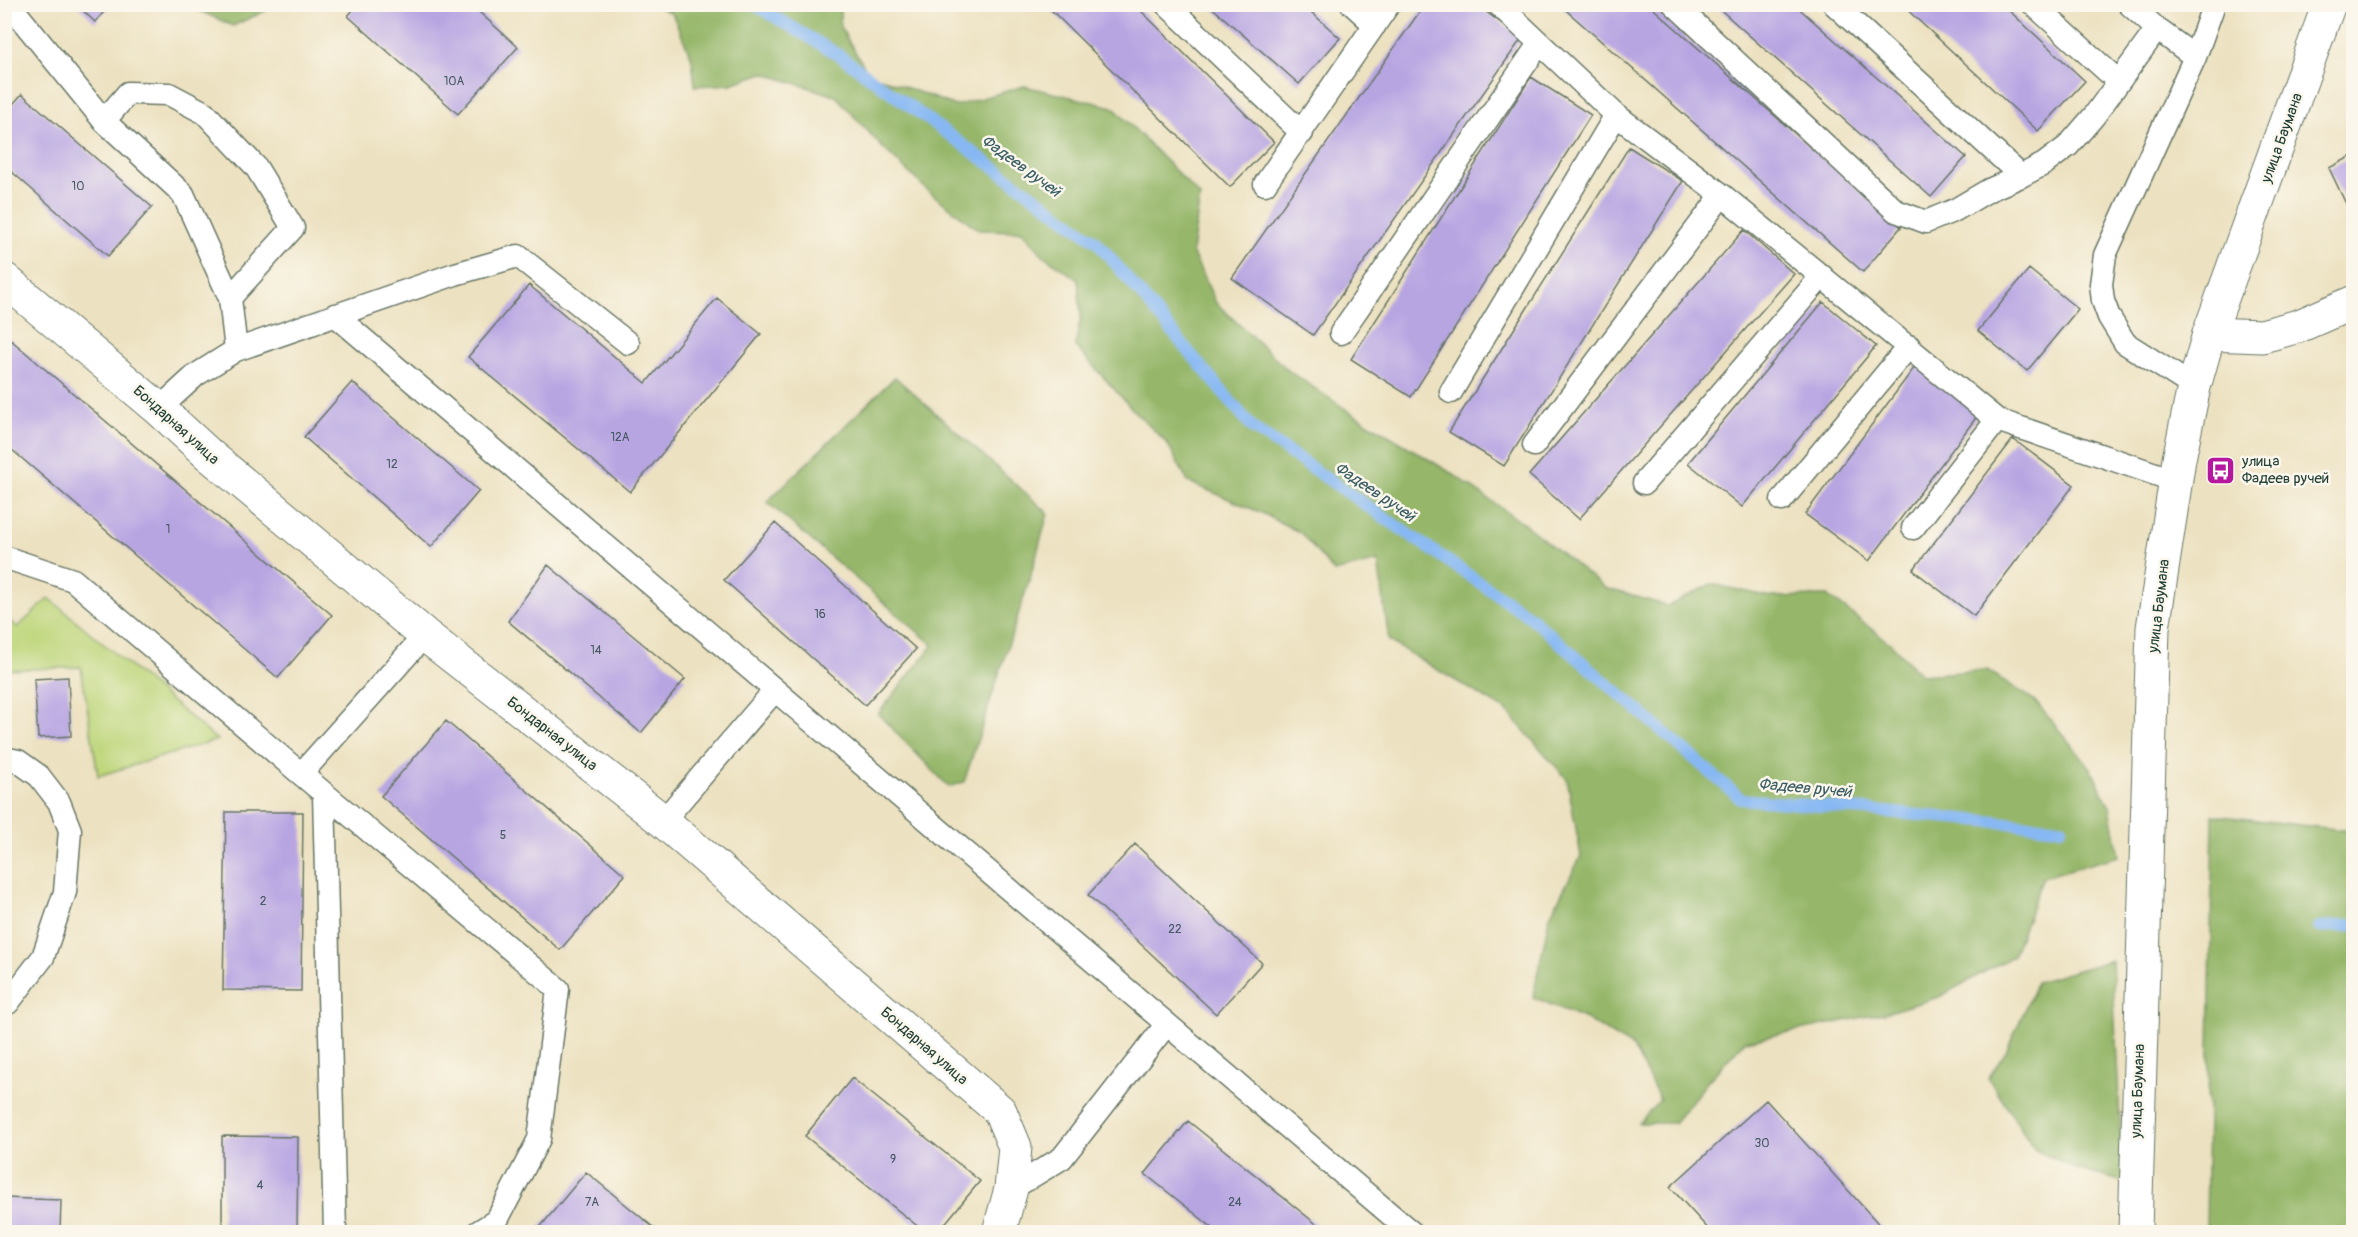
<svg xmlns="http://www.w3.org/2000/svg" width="2358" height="1237" font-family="Pangolin,sans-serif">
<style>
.green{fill:#bed67a;stroke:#6e8a57;stroke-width:1.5}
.forest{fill:#96b76a;stroke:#5a7a4f;stroke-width:1.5}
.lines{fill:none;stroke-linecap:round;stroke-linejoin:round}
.stream{stroke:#87b8f3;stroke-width:12}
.building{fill:#b7a5e2}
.lane-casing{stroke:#677665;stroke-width:25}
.street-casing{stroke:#677665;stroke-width:35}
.secondary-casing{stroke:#677665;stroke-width:35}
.lane{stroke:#fff;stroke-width:22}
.street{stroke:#fff;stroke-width:33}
.secondary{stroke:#fff;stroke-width:33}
.labels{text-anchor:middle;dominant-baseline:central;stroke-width:5;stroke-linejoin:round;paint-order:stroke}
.number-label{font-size:12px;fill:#455760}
.street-label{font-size:15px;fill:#1f3d34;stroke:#fbf7ec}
.poi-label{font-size:15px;fill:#1f3d34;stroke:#fbf7ec;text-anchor:start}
.water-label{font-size:16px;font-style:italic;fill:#395c64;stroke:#fbf7ec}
</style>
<rect width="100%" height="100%" fill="#fbf7ec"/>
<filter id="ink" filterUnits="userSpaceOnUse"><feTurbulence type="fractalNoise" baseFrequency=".0167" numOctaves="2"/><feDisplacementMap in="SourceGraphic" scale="12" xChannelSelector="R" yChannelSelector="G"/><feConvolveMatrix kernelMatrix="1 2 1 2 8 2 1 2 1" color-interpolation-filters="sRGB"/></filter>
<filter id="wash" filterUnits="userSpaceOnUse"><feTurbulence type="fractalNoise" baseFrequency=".008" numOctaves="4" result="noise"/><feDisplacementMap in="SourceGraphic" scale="24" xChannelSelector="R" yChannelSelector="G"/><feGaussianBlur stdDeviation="1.35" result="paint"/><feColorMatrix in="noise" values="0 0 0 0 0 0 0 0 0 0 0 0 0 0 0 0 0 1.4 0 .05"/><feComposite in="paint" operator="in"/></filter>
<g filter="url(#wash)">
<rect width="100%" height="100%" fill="#ece1c0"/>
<path class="green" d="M 49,598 L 217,740 L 98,776 L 81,667 L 5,670 L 5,618 L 18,627 Z"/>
<path class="forest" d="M 187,5 L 278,5 L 233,26 Z
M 653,5 L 840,5 L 840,27 L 868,73 L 955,106 L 1024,86 L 1113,107 L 1200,196 L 1192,252 L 1216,303 L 1289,371 L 1350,412 L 1448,471 L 1523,523 L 1605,588 L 1669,606 L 1711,584 L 1771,597 L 1828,596 L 1891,644 L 1921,675 L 1987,670 L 2034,700 L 2090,767 L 2110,807 L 2119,856 L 2043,877 L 2013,956 L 1939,997 L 1888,1012 L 1745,1041 L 1708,1081 L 1674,1123 L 1639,1123 L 1660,1100 L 1633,1047 L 1586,1019 L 1533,997 L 1549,918 L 1581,856 L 1567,779 L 1507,711 L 1389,641 L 1378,561 L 1334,572 L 1301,533 L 1262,513 L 1188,482 L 1167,443 L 1134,411 L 1075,346 L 1081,317 L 1078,280 L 1044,256 L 1022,231 L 979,230 L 927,190 L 881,146 L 836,96 L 763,73 L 731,84 L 695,86 L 692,59 L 672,13 Z
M 895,377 L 1048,513 L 1030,578 L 964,782 L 949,787 L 878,714 L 933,645 L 767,502 Z
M 2213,815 L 2353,831 L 2353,1232 L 2206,1232 Z
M 2112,960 L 2120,1122 L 2131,1184 L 2077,1169 L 2035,1150 L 1988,1078 L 2006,1052 L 2037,982 Z"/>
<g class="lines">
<path class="stream" d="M 753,4 L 839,55 L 1097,242 L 1253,428 L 1530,617 L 1741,799 L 2061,828
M 2319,927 L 2354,925"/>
</g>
<g id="blocks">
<path class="building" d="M 76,4 L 111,4 L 95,22 Z
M 358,4 L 470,4 L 518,47 L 458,114 L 348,16 Z
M 1045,4 L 1134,4 L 1274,142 L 1230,187 Z
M 1208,4 L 1302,4 L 1340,38 L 1299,84 Z
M 1425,4 L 1475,4 L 1522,38 L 1313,335 L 1232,278 Z
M 1559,4 L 1648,4 L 1901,227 L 1863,272 Z
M 1714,4 L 1794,4 L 1966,157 L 1931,197 Z
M 1901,4 L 2002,4 L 2085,81 L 2038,131 Z
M 1531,77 L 1591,115 L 1411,397 L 1351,359 Z
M 22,94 L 152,207 L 108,256 L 4,165 L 4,114 Z
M 1629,147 L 1683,181 L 1504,466 L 1449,432 Z
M 2352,156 L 2354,205 L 2348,208 L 2329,168 Z
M 1744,230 L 1794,274 L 1579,519 L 1529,475 Z
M 2029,269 L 2078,309 L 2027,371 L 1978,331 Z
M 529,285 L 646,383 L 717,298 L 761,334 L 630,492 L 468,357 Z
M 1823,302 L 1876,346 L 1742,507 L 1688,463 Z
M 4,334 L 332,615 L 278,678 L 4,443 Z
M 1917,364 L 1981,411 L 1869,561 L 1805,514 Z
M 352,382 L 479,491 L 431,547 L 304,437 Z
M 2013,439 L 2074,485 L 1974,616 L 1913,570 Z
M 775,523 L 916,649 L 865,705 L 724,580 Z
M 548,565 L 685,679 L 641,733 L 508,621 Z
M 68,677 L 71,736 L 38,738 L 34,679 Z
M 446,721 L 625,875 L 560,950 L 381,796 Z
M 226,812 L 303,812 L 301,991 L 223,990 Z
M 1135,844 L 1262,963 L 1216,1014 L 1088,895 Z
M 852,1078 L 980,1181 L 938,1232 L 925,1232 L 805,1136 Z
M 1766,1100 L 1886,1232 L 1711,1232 L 1670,1187 Z
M 1188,1121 L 1325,1231 L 1323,1232 L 1218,1232 L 1145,1174 Z
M 222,1136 L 298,1137 L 297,1232 L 222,1232 Z
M 586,1172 L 659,1232 L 536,1232 Z
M 4,1198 L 61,1200 L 60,1232 L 4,1232 Z"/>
</g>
</g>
<g filter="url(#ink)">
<use href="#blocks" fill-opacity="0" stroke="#677665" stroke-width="1.5"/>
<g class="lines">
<defs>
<path id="lane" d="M 9,4 L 104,121 L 183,194 L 230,298
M 1166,4 L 1302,133
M 1352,4 L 1375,25
M 1498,4 L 1616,115 L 1722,195 L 1997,420 L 2176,481
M 1674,4 L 1896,211 L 1926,222 L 1955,210 L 1989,190 L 2021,176 L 2044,164 L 2068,146 L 2094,116 L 2157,29
M 1834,4 L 2021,176
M 2033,4 L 2118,81
M 2129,4 L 2157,29 L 2195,57
M 104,121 L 128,93 L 169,94 L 205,113 L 256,167 L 293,228 L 230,298 L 236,350
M 1265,184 L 1389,4
M 335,315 L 1411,1232
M 1341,333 L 1539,44
M 2194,387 L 2125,343 L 2109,317 L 2103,301 L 2101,284 L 2105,255 L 2195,57 L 2214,4
M 1451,392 L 1616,115
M 159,409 L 196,375 L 236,350 L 455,274 L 518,256 L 628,343
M 1534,445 L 1722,195
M 1644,483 L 1822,276
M 1782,500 L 1909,346
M 1913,528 L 1997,420
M 4,557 L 73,580 L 301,774 L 425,635
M 4,758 L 18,761 L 39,776 L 59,802 L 70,830 L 65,892 L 43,957 L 8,1003 L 4,1004
M 301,774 L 558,989 L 539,1139 L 497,1220 L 478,1232
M 324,794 L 335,1232
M 663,821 L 775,690
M 1011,1189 L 1062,1158 L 1166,1025"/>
<path id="street" d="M 4,279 L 159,409 L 208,454 L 425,635 L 663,821 L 1000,1111 L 1015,1147 L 1011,1189 L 999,1232
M 2209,334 L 2262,336 L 2299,326 L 2354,302"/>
<path id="secondary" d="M 2135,1232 L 2153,628 L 2179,459 L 2194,387 L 2209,334 L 2329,4"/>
</defs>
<use href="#lane" class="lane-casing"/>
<use href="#street" class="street-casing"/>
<use href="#secondary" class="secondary-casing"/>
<use href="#lane" class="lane"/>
<use href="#street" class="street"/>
<use href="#secondary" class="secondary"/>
</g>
</g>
<defs>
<symbol id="bus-square" viewBox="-11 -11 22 22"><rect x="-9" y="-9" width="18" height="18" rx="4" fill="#b5179e" stroke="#fbf7ec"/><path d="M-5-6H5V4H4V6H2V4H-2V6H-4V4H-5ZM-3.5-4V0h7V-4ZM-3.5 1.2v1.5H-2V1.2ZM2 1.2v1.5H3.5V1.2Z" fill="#fff"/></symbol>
</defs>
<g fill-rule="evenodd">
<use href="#bus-square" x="2204" y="454" width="33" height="33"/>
</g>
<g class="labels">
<g class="number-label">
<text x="454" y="81">10А</text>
<text x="78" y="186">10</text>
<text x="620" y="437">12А</text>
<text x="392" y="464">12</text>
<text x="168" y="529">1</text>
<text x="820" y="614">16</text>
<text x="596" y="650">14</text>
<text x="503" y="835">5</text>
<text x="263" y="901">2</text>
<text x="1175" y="929">22</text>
<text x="1762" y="1143">30</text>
<text x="893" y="1159">9</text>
<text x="260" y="1185">4</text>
<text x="592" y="1202">7А</text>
<text x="1235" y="1202">24</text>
</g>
<g class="street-label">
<text transform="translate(2282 138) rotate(-70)">улица Баумана</text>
<text transform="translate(176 425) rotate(42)">Бондарная улица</text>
<text transform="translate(2159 606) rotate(-83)">улица Баумана</text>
<text transform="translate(552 734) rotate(38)">Бондарная улица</text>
<text transform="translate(924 1046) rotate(41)">Бондарная улица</text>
<text transform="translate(2138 1091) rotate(-88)">улица Баумана</text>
</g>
<g class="poi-label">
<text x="2242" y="461">улица<tspan x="2242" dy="17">Фадеев ручей</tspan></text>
</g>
<g class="water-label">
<text transform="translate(1021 166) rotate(36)">Фадеев ручей</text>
<text transform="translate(1375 492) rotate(34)">Фадеев ручей</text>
<text transform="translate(1805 788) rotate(5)">Фадеев ручей</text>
</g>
</g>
<rect width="2358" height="1237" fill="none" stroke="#fbf7ec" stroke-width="24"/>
</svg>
